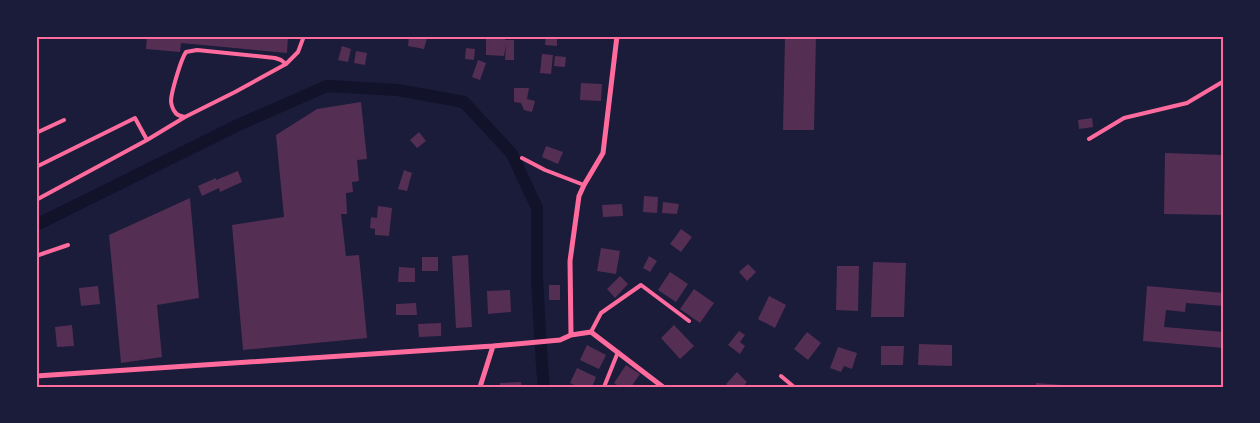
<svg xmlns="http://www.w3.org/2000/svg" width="1260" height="423" font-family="'Nunito Sans',sans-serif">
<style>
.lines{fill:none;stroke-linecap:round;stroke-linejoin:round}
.canal{stroke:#12122b;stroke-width:12}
.building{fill:#542f53}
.service{stroke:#ff6b9d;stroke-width:4}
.minor{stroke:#ff6b9d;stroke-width:5}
.neatline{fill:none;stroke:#ff6b9d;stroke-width:2}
</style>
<rect width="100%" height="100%" fill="#1b1b3a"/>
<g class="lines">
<path class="canal" d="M 36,225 L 238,125 L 327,86 L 398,90 L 464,102 L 512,154 L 537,208 L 537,279 L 542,366 L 544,387"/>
</g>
<path class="building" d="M 147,36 L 288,36 L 287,53 L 181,43 L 180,52 L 146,49 Z
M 409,36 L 427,38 L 424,49 L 408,46 Z
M 546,36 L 557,37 L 557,46 L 545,45 Z
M 785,36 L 816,36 L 814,130 L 783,130 Z
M 486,37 L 505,38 L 505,40 L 514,40 L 514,60 L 505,60 L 506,44 L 504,56 L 486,55 Z
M 342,46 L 351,49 L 348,62 L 338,60 Z
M 466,48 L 475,49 L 474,60 L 465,59 Z
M 356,51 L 367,53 L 365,65 L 354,63 Z
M 542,54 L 553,55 L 551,74 L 540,73 Z
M 555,56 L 566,57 L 565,67 L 554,66 Z
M 478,60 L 486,63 L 480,80 L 472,77 Z
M 581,83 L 602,84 L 601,101 L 580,100 Z
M 514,88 L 529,88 L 527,99 L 535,101 L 532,112 L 524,110 L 521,103 L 514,102 Z
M 361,102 L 367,159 L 357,160 L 359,181 L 352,182 L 353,192 L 346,193 L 347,214 L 341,214 L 346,256 L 359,255 L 367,338 L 243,350 L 232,225 L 284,217 L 276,135 L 317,109 Z
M 1092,118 L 1093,127 L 1079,129 L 1078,120 Z
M 419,132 L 426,141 L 417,148 L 410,140 Z
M 546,146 L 563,152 L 558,164 L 542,157 Z
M 1165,153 L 1224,155 L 1224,215 L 1164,214 Z
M 404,170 L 412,173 L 407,191 L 398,189 Z
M 238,171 L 242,182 L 220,192 L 219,188 L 202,196 L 198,186 L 216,178 L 216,180 Z
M 644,196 L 658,197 L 657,213 L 643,212 Z
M 190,198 L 199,298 L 157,305 L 162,357 L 121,363 L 109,235 Z
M 663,202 L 679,204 L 677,214 L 662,213 Z
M 622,204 L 623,216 L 603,217 L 602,205 Z
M 378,206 L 392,208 L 389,236 L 375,235 L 375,229 L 370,228 L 371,217 L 377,218 Z
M 681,229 L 692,237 L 681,252 L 670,244 Z
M 601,248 L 620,251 L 616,274 L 597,271 Z
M 468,255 L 472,327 L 456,328 L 452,256 Z
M 649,256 L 657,261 L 650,272 L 643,268 Z
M 422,257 L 438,257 L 438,271 L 422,271 Z
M 873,262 L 906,263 L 904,317 L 871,317 Z
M 748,264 L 756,272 L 747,281 L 739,272 Z
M 837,266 L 859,266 L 858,311 L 836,310 Z
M 399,267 L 415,268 L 415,282 L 398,282 Z
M 670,272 L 688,284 L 676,302 L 658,290 Z
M 620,276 L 628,284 L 615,298 L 607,289 Z
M 549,285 L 560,285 L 560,300 L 549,300 Z
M 98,286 L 100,304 L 81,306 L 79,288 Z
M 1147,286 L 1224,293 L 1224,306 L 1186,303 L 1185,312 L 1166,310 L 1164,327 L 1224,332 L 1224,348 L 1143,341 Z
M 694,289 L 714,303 L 700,323 L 680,309 Z
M 510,290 L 511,312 L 488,314 L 487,291 Z
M 769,296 L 786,305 L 775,328 L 758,319 Z
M 416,303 L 417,315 L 396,315 L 396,304 Z
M 441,323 L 441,336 L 419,337 L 418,324 Z
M 72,325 L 74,346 L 57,347 L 55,327 Z
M 674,325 L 694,346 L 680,359 L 661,338 Z
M 739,331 L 745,335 L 740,342 L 745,346 L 740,354 L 728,345 Z
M 807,332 L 821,343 L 808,360 L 794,349 Z
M 919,344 L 952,345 L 952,366 L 918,365 Z
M 587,345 L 606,355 L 599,369 L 580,360 Z
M 881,346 L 904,346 L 903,365 L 881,365 Z
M 838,347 L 857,353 L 852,369 L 844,366 L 841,372 L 830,368 Z
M 626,365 L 640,374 L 631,387 L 620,387 L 614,383 Z
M 577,368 L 596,377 L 592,387 L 579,387 L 570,383 Z
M 737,372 L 747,382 L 743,387 L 729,387 L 726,384 Z
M 521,382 L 521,387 L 500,387 L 500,383 Z
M 1036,383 L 1063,385 L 1063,387 L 1036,387 Z"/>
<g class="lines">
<path class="service" d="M 185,117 C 181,116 177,116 175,112 C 173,110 171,104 171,101 C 171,93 181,59 186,52 L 197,50 L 275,58 L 281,60 L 286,64
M 36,133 L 64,120
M 1089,139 L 1124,118 L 1187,103 L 1224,81
M 522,158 L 545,170 L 584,185
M 36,167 L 135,118 L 147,140
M 36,200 L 147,140 L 185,117 L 235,92 L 286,64 L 298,52 L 304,36
M 36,256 L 68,245
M 591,332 L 601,313 L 641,285 L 689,321
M 781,376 L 794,387
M 604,387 L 618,352"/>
<path class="minor" d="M 571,335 L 570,261 L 579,196 L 584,185 L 603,153 L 617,36
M 36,376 L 493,346 L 560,340 L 571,335 L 591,332 L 663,387
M 480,387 L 493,346"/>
</g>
<rect width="1260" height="423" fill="none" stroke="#1b1b3a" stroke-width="75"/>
<rect x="38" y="38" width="1184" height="348" class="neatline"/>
</svg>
